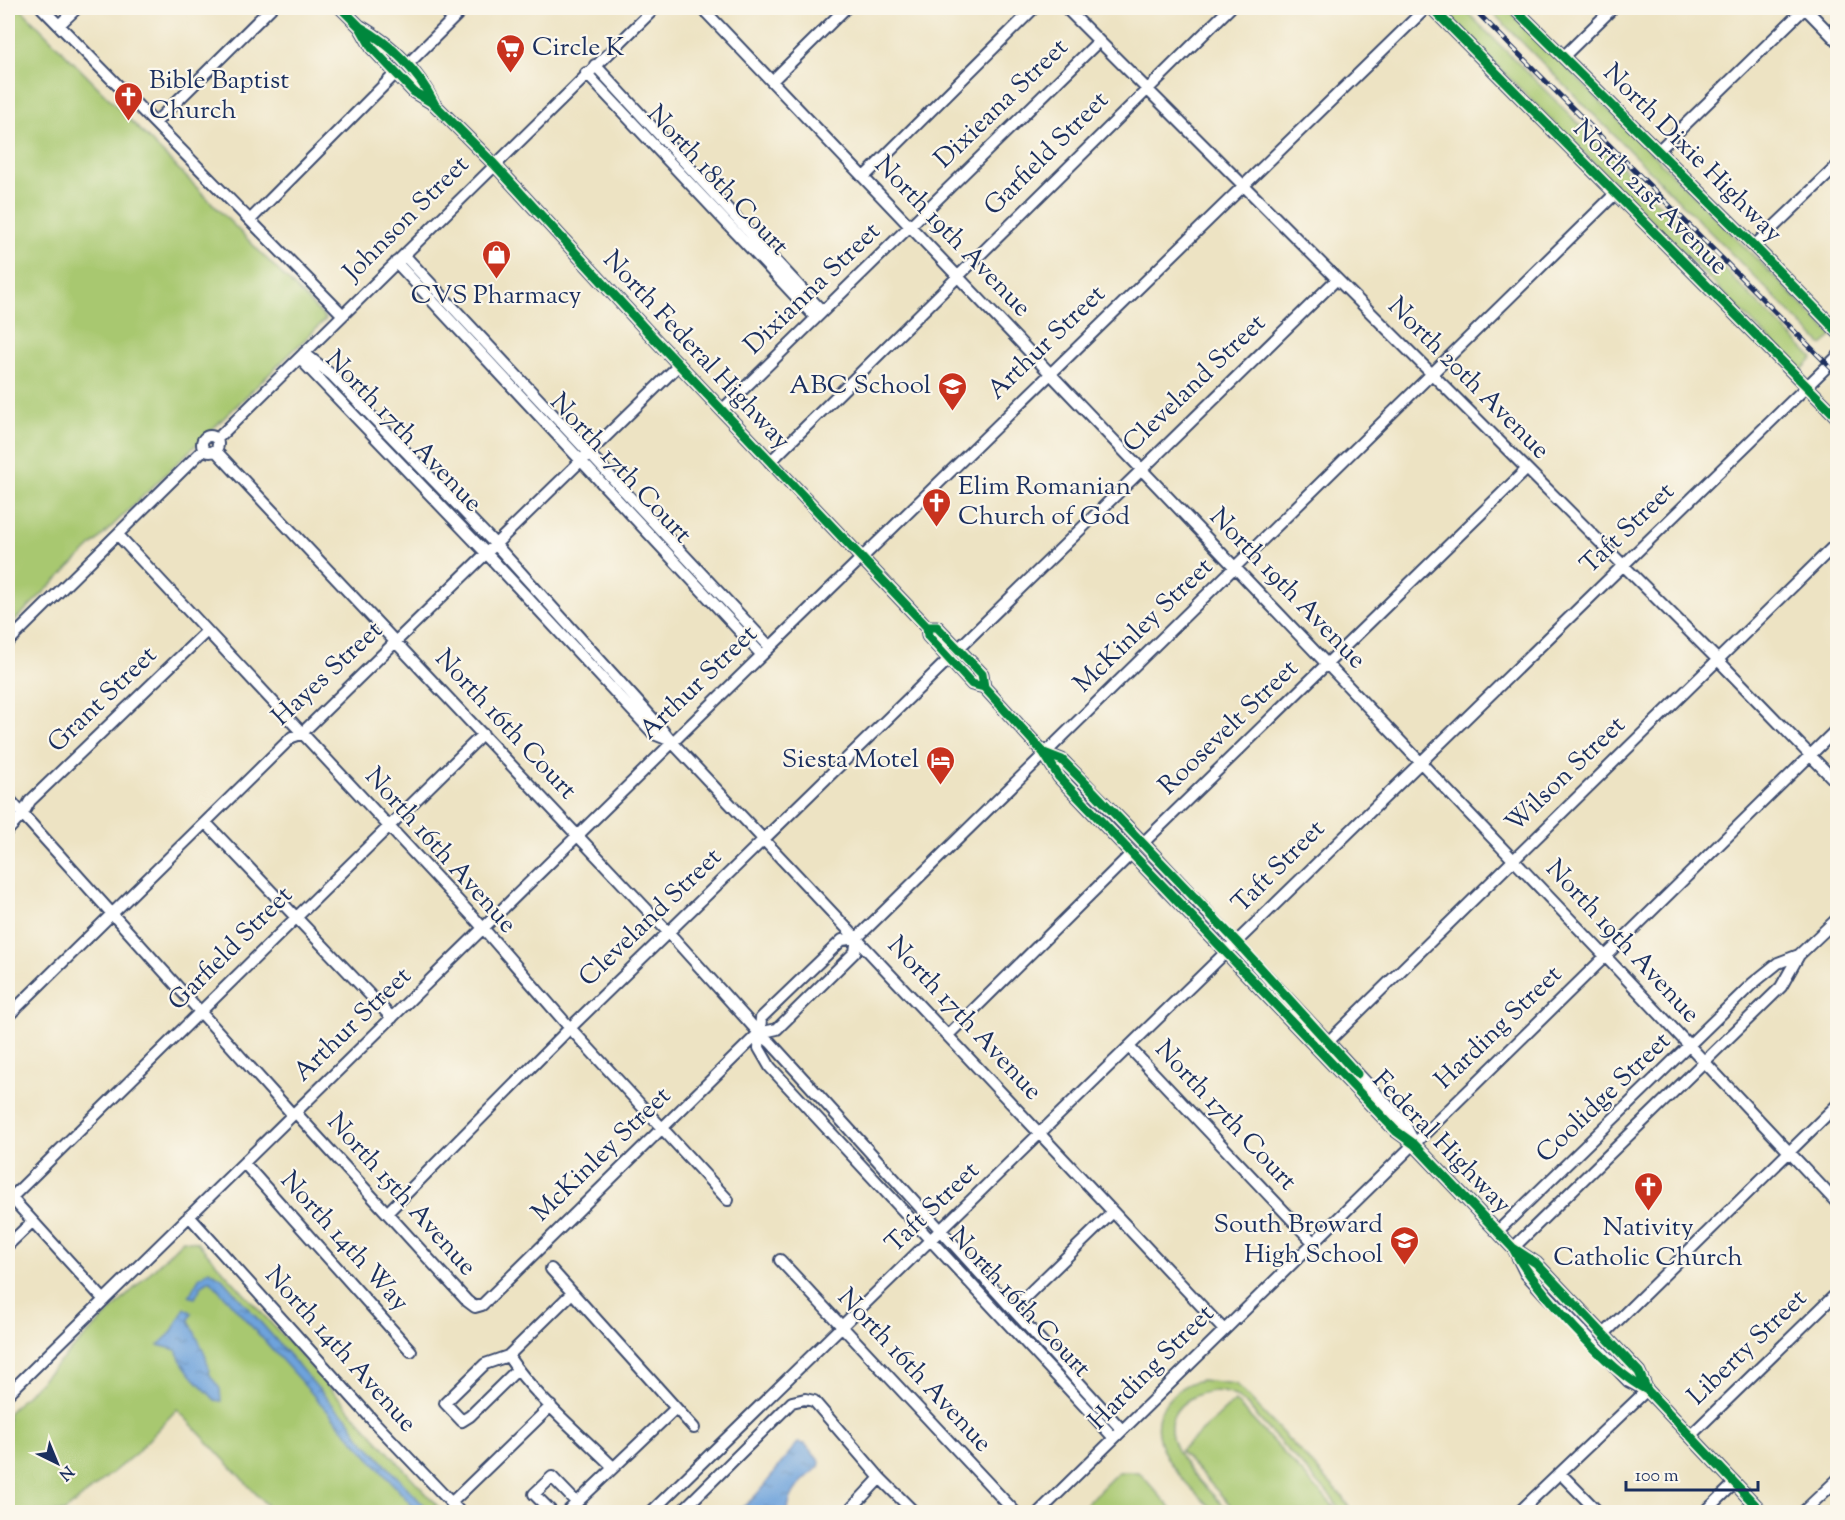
<svg xmlns="http://www.w3.org/2000/svg" width="1845" height="1520" font-family="'Sorts Mill Goudy',serif">
<style>
.grass{fill:#a8c870;stroke:#627c67;stroke-width:1.5}
.water{fill:url(#water-ripples);stroke:#44699c;stroke-width:1.5}
.lines{fill:none;stroke-linecap:round;stroke-linejoin:round}
.minor-casing{stroke:#3a4a6d;stroke-width:14}
.major-casing{stroke:#3a4a6d;stroke-width:15}
.minor{stroke:#fff;stroke-width:10}
.major{stroke:#fff;stroke-width:12}
.rail-casing{stroke:#1b2f5e;stroke-width:5}
.rail{stroke:#fbf7ec;stroke-width:3;stroke-dasharray:9;stroke-linecap:butt}
.cycleway-casing{stroke:#fbf7ec;stroke-width:13}
.cycleway{stroke:#00873e;stroke-width:9}
.labels{text-anchor:middle;dominant-baseline:central;stroke-width:4.5;stroke-linejoin:round;paint-order:stroke}
.poi-label{font-size:26px;fill:#1b2f5e;stroke:#fbf7ec;text-anchor:start}
.street-label{font-size:26px;fill:#1b2f5e;stroke:#fbf7ec}
</style>
<defs>
<pattern id="water-ripples" width="26" height="14" patternUnits="userSpaceOnUse" patternTransform="scale(1.5)"><rect width="26" height="14" fill="#6ea3db"/><path d="M2 4q2-2 4 0t4 0M15 11q2-2 4 0t4 0" fill="none" stroke="#5a85b5"/></pattern>
</defs>
<rect width="100%" height="100%" fill="#fbf7ec"/>
<filter id="ink" filterUnits="userSpaceOnUse"><feTurbulence type="fractalNoise" baseFrequency=".0167" numOctaves="2"/><feDisplacementMap in="SourceGraphic" scale="12" xChannelSelector="R" yChannelSelector="G"/><feConvolveMatrix kernelMatrix="1 2 1 2 8 2 1 2 1" color-interpolation-filters="sRGB"/></filter>
<filter id="wash" filterUnits="userSpaceOnUse"><feTurbulence type="fractalNoise" baseFrequency=".008" numOctaves="4" result="noise"/><feDisplacementMap in="SourceGraphic" scale="24" xChannelSelector="R" yChannelSelector="G"/><feGaussianBlur stdDeviation="1.35" result="paint"/><feColorMatrix in="noise" values="0 0 0 0 0 0 0 0 0 0 0 0 0 0 0 0 0 1.4 0 .05"/><feComposite in="paint" operator="in"/></filter>
<g filter="url(#wash)">
<rect width="100%" height="100%" fill="#ede3c3"/>
<path class="grass" d="M 8,8 L 20,8 L 326,319 L 8,627 Z
M 1440,8 L 1463,8 L 1813,358 L 1801,371 Z
M 1488,8 L 1507,8 L 1833,336 L 1822,345 Z
M 183,1240 L 197,1242 L 443,1512 L 273,1512 L 177,1409 L 135,1454 L 64,1512 L 8,1512 L 8,1413 Z
M 1202,1380 L 1236,1384 L 1343,1497 L 1352,1512 L 1340,1512 L 1333,1499 C 1311,1475 1289,1452 1267,1428 C 1258,1418 1247,1403 1235,1396 C 1221,1389 1204,1390 1191,1398 C 1137,1430 1206,1487 1230,1512 L 1215,1512 C 1190,1487 1134,1440 1168,1400 C 1177,1389 1188,1382 1202,1380 Z
M 1235,1401 L 1334,1507 L 1327,1512 L 1237,1512 L 1180,1451 Z
M 1118,1472 L 1139,1472 L 1174,1512 L 1078,1512 Z"/>
<path class="water" d="M 209,1270 L 222,1278 L 336,1409 L 348,1418 L 359,1436 L 430,1512 L 418,1512 L 210,1280 L 202,1285 L 195,1298 L 189,1296 L 199,1278 Z
M 185,1308 L 192,1313 L 189,1320 L 206,1357 L 210,1375 L 220,1389 L 221,1401 L 215,1400 C 204,1388 179,1366 177,1350 L 158,1345 L 171,1333 Z
M 798,1443 L 805,1444 L 820,1462 L 819,1467 C 804,1479 788,1492 788,1512 L 734,1512 C 758,1502 780,1461 798,1443 Z"/>
</g>
<g filter="url(#ink)">
<g class="lines">
<defs>
<path id="minor" d="M 42,8 L 343,315
M 702,8 L 1605,956 L 1838,1204
M 1066,8 L 1717,659 L 1838,784
M 1805,8 L 1838,42
M 59,25 L 77,8
M 1564,56 L 1613,8
M 407,65 L 464,8
M 595,65 L 822,311
M 586,73 L 816,318
M 772,81 L 846,8
M 155,123 L 271,8
M 1658,151 L 1805,8
M 864,177 L 1034,8
M 250,220 L 396,73
M 1754,246 L 1838,165
M 404,255 L 769,646
M 396,262 L 761,654
M 304,353 L 332,375 L 495,544 L 656,722 L 671,741 L 1223,1329
M 304,353 L 304,363 L 486,553 L 654,734 L 669,740
M 722,410 L 1099,41
M202 444a8 8 0 1 1 16 0a8 8 0 1 1-16 0Z
M 217,439 L 655,8
M 215,450 L 669,933 L 759,1033 L 771,1043 L 1122,1430
M 770,462 L 1230,8
M 118,535 L 476,920 L 570,1028 L 728,1200
M 8,642 L 204,449
M 958,649 L 1336,280
M 8,798 L 293,1115
M 206,823 L 392,1018
M 8,830 L 22,815 L 30,801 L 207,631
M 1143,843 L 1527,469
M 8,1016 L 292,737 L 301,734 L 679,365
M 948,1035 L 1132,853
M 1328,1042 L 1838,542
M 1129,1047 L 1314,1243
M 296,1113 L 467,1301 L 475,1307 L 482,1305 L 759,1033 L 777,1029 L 855,952 L 857,938
M 244,1163 L 411,1351
M 8,1194 L 104,1300
M 11,1198 L 483,734
M 388,1212 L 570,1028 L 949,659
M 189,1216 L 376,1424 L 460,1512
M 1498,1231 L 1752,984 L 1778,963 L 1799,955
M 8,1245 L 32,1222
M 1513,1248 L 1781,987 L 1799,955 L 1838,918
M 780,1260 L 1015,1512
M 551,1269 L 694,1428
M 1013,1309 L 1113,1212
M 1603,1335 L 1838,1104
M 508,1356 L 485,1364 L 445,1403 L 462,1421 L 470,1416 L 517,1370
M 508,1356 C 536,1398 578,1432 613,1467
M 508,1356 L 572,1293
M 8,1394 C 481,932 950,467 1426,8
M 1690,1436 L 1838,1292
M 1114,1438 L 770,1067 L 759,1048 L 761,1018 L 842,940 L 857,938 L 1616,193
M 1560,1473 L 1598,1512
M 451,1503 L 551,1406
M 552,1512 L 534,1494 L 552,1477 L 577,1503
M 567,1512 L 676,1408
M 651,1512 L 1838,356
M 681,1512 L 792,1402 L 805,1399 L 814,1401 L 880,1478 L 914,1512
M 848,1512 L 880,1478
M 1039,1512 L 1838,728
M 1519,1512 L 1647,1390
M 1705,1512 L 1735,1483
M 1803,1512 L 1838,1479"/>
<path id="major" d="M 341,8 L 360,27 L 372,48 L 414,92 L 434,104 L 494,164 L 649,333 L 927,627
M 1432,8 L 1838,418
M 1514,8 L 1754,246 L 1838,332
M 361,27 C 392,45 418,72 434,104
M 927,627 L 928,636 L 972,684 L 984,687 L 1044,753 L 1059,777 L 1396,1131 L 1414,1144 L 1513,1248 L 1536,1263 L 1639,1372 L 1647,1390 L 1762,1512
M 927,627 L 937,627 L 982,674 L 984,687
M 1044,753 L 1062,760 L 1143,843 L 1403,1123 L 1412,1140
M 1514,1249 L 1526,1273 L 1545,1294 L 1629,1381 L 1647,1390"/>
</defs>
<use href="#minor" class="minor-casing"/>
<use href="#major" class="major-casing"/>
<use href="#minor" class="minor"/>
<use href="#major" class="major"/>
<defs>
<path id="rail" d="M 1473,8 L 1838,375"/>
</defs>
<use href="#rail" class="rail-casing"/>
<use href="#rail" class="rail"/>
<defs>
<path id="cycleway" d="M 341,8 L 360,27 L 372,48 L 414,92 L 434,104 L 494,164 L 649,333 L 927,627
M 1432,8 L 1838,418
M 1514,8 L 1754,246 L 1838,332
M 360,27 C 391,44 418,71 434,103
M 927,627 L 928,636 L 972,684 L 984,687 L 1044,753 L 1059,777 L 1396,1131 L 1414,1144 L 1513,1248 L 1536,1263 L 1639,1372 L 1647,1390 L 1762,1512
M 927,627 L 937,627 L 982,674 L 984,687
M 1044,753 L 1062,760 L 1090,788 L 1236,941 L 1357,1074
M 1514,1250 C 1534,1288 1610,1372 1647,1390"/>
</defs>
<use href="#cycleway" class="cycleway-casing"/>
<use href="#cycleway" class="cycleway"/>
</g>
</g>
<defs>
<symbol id="supermarket-pin" viewBox="-11 -11 22 30"><path d="M0 17L-7.5 6A9.5 9.5 0 1 1 7.5 6Z" fill="#c8321e" stroke="#fbf7ec"/><path d="M-6-5.5h2.5l.6 2H6L4.5 2H-2.5L-4.4-4H-6ZM-1.5 3.2a1.3 1.3 0 1 0 .1 0ZM3 3.2a1.3 1.3 0 1 0 .1 0Z" fill="#fff"/></symbol>
<symbol id="church-pin" viewBox="-11 -11 22 30"><path d="M0 17L-7.5 6A9.5 9.5 0 1 1 7.5 6Z" fill="#c8321e" stroke="#fbf7ec"/><path d="M-1.2-6h2.4v3.5h3.3v2.4h-3.3V6h-2.4V-.1h-3.3v-2.4h3.3Z" fill="#fff"/></symbol>
<symbol id="shop-pin" viewBox="-11 -11 22 30"><path d="M0 17L-7.5 6A9.5 9.5 0 1 1 7.5 6Z" fill="#c8321e" stroke="#fbf7ec"/><path d="M-5-2.5h2.3a2.7 3.5 0 0 1 5.4 0H5L5.5 6h-11ZM-1.5-2.5h3a1.5 2.3 0 0 0-3 0Z" fill="#fff"/></symbol>
<symbol id="school-pin" viewBox="-11 -11 22 30"><path d="M0 17L-7.5 6A9.5 9.5 0 1 1 7.5 6Z" fill="#c8321e" stroke="#fbf7ec"/><path d="M0-5L7-2L0 1L-7-2ZM-4 1L0 2.5L4 1V4Q0 6-4 4Z" fill="#fff"/></symbol>
<symbol id="hotel-pin" viewBox="-11 -11 22 30"><path d="M0 17L-7.5 6A9.5 9.5 0 1 1 7.5 6Z" fill="#c8321e" stroke="#fbf7ec"/><path d="M-6-4.5h1.5V1H6V5H4.5V3h-9V5H-6ZM-4 0a1.8 1.8 0 1 1 3.6 0ZM.5 0V-2.5h3Q6-2.5 6 0Z" fill="#fff"/></symbol>
</defs>
<g fill-rule="evenodd">
<use href="#supermarket-pin" x="494" y="32" width="33" height="45"/>
<use href="#church-pin" x="112" y="80" width="33" height="45"/>
<use href="#shop-pin" x="480" y="238" width="33" height="45"/>
<use href="#school-pin" x="936" y="370" width="33" height="45"/>
<use href="#church-pin" x="920" y="486" width="33" height="45"/>
<use href="#hotel-pin" x="924" y="744" width="33" height="45"/>
<use href="#church-pin" x="1632" y="1170" width="33" height="45"/>
<use href="#school-pin" x="1388" y="1224" width="33" height="45"/>
</g>
<g class="labels">
<g class="poi-label">
<text x="532" y="48">Circle K</text>
<text x="149" y="81">Bible Baptist<tspan x="149" dy="30">Church</tspan></text>
<text x="496" y="296" text-anchor="middle">CVS Pharmacy</text>
<text x="931" y="386" text-anchor="end">ABC School</text>
<text x="958" y="487">Elim Romanian<tspan x="958" dy="30">Church of God</tspan></text>
<text x="919" y="760" text-anchor="end">Siesta Motel</text>
<text x="1383" y="1225" text-anchor="end">South Broward<tspan x="1383" dy="30">High School</tspan></text>
<text x="1648" y="1228" text-anchor="middle">Nativity<tspan x="1648" dy="30">Catholic Church</tspan></text>
</g>
<g class="street-label">
<text transform="translate(1002 104) rotate(-44)">Dixieana Street</text>
<text transform="translate(1047 154) rotate(-45)">Garfield Street</text>
<text transform="translate(1692 154) rotate(45)">North Dixie Highway</text>
<text transform="translate(717 181) rotate(47)">North 18th Court</text>
<text transform="translate(1650 198) rotate(45)">North 21st Avenue</text>
<text transform="translate(407 219) rotate(-45)">Johnson Street</text>
<text transform="translate(952 237) rotate(46)">North 19th Avenue</text>
<text transform="translate(813 289) rotate(-44)">Dixianna Street</text>
<text transform="translate(1047 343) rotate(-44)">Arthur Street</text>
<text transform="translate(696 351) rotate(47)">North Federal Highway</text>
<text transform="translate(1468 379) rotate(45)">North 20th Avenue</text>
<text transform="translate(1195 384) rotate(-44)">Cleveland Street</text>
<text transform="translate(403 432) rotate(46)">North 17th Avenue</text>
<text transform="translate(620 469) rotate(47)">North 17th Court</text>
<text transform="translate(1628 529) rotate(-44)">Taft Street</text>
<text transform="translate(1287 589) rotate(46)">North 19th Avenue</text>
<text transform="translate(1144 626) rotate(-44)">McKinley Street</text>
<text transform="translate(328 674) rotate(-43)">Hayes Street</text>
<text transform="translate(699 683) rotate(-44)">Arthur Street</text>
<text transform="translate(103 700) rotate(-44)">Grant Street</text>
<text transform="translate(505 725) rotate(47)">North 16th Court</text>
<text transform="translate(1229 728) rotate(-44)">Roosevelt Street</text>
<text transform="translate(1566 775) rotate(-44)">Wilson Street</text>
<text transform="translate(440 851) rotate(48)">North 16th Avenue</text>
<text transform="translate(1279 867) rotate(-45)">Taft Street</text>
<text transform="translate(651 918) rotate(-44)">Cleveland Street</text>
<text transform="translate(1622 942) rotate(47)">North 19th Avenue</text>
<text transform="translate(231 949) rotate(-45)">Garfield Street</text>
<text transform="translate(964 1019) rotate(47)">North 17th Avenue</text>
<text transform="translate(353 1025) rotate(-44)">Arthur Street</text>
<text transform="translate(1499 1028) rotate(-44)">Harding Street</text>
<text transform="translate(1604 1098) rotate(-44)">Coolidge Street</text>
<text transform="translate(1225 1116) rotate(47)">North 17th Court</text>
<text transform="translate(1441 1143) rotate(46)">Federal Highway</text>
<text transform="translate(602 1155) rotate(-44)">McKinley Street</text>
<text transform="translate(401 1195) rotate(48)">North 15th Avenue</text>
<text transform="translate(933 1208) rotate(-44)">Taft Street</text>
<text transform="translate(344 1242) rotate(48)">North 14th Way</text>
<text transform="translate(1019 1303) rotate(47)">North 16th Court</text>
<text transform="translate(1748 1348) rotate(-44)">Liberty Street</text>
<text transform="translate(340 1350) rotate(48)">North 14th Avenue</text>
<text transform="translate(1152 1368) rotate(-45)">Harding Street</text>
<text transform="translate(914 1371) rotate(47)">North 16th Avenue</text>
</g>
</g>
<rect width="1845" height="1520" fill="none" stroke="#fbf7ec" stroke-width="30"/>
<g transform="translate(57 1463) rotate(137)" stroke="#fbf7ec" stroke-width="4.5" paint-order="stroke">
<path d="M0-4.5L10 22L0 15L-10 22Z" fill="#1b2f5e"/>
<text y="-9" font-size="16" font-weight="bold" text-anchor="middle" fill="#1b2f5e">N</text>
</g>
<path d="M1626 1481v9h132v-9" fill="none" stroke="#1b2f5e" stroke-width="3"/>
<text x="1635" y="1481" font-size="18" fill="#1b2f5e" stroke="#fbf7ec" stroke-width="4.5" paint-order="stroke">100 m</text>
</svg>
